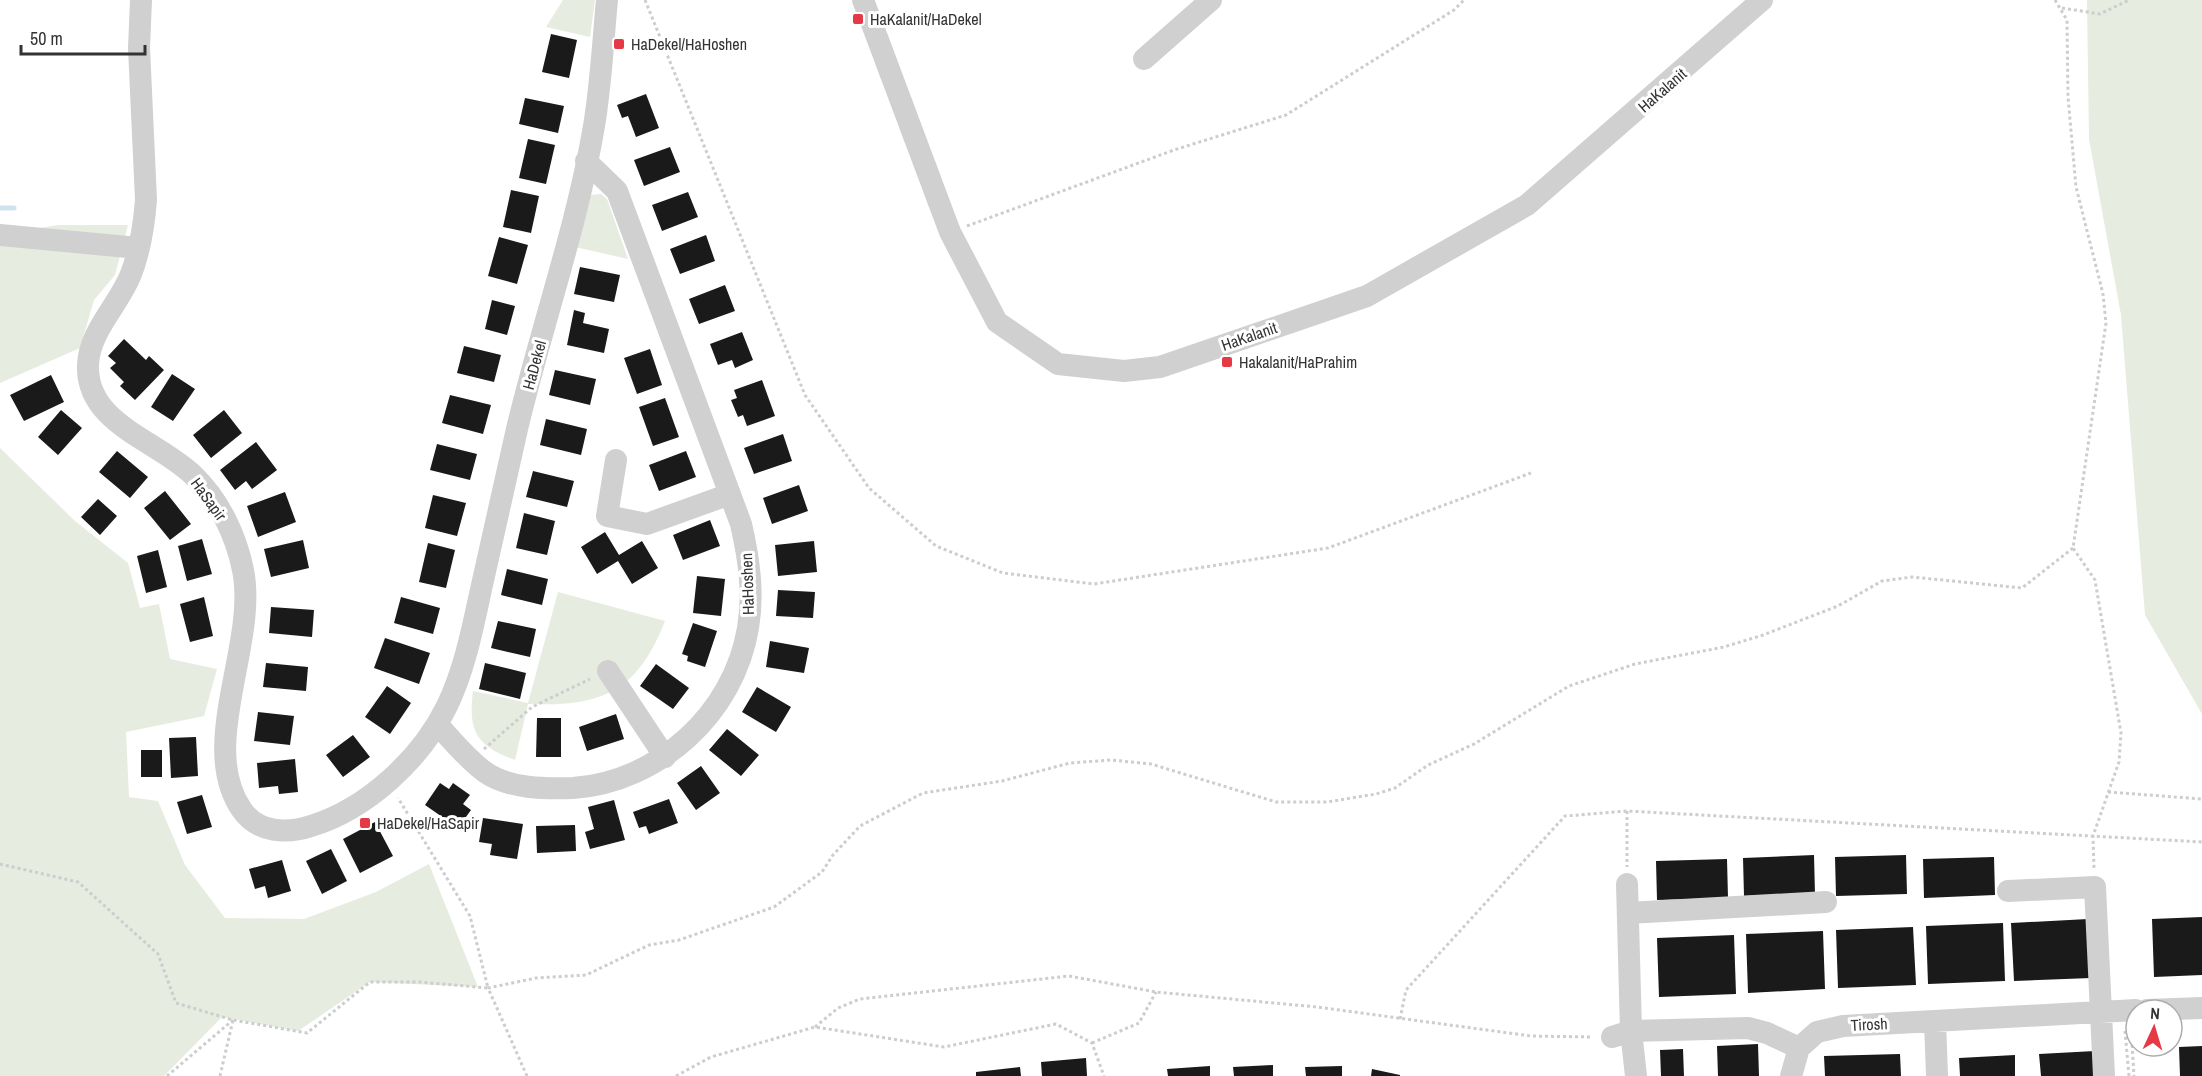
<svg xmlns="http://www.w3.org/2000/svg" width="2202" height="1076" font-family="'Archivo Narrow',sans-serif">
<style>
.green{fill:#e6ecdf}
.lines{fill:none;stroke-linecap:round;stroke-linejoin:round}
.stream{stroke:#cfe2ee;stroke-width:5}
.building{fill:#1a1a1a}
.path{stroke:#cdcdcd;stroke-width:3;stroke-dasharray:3 3;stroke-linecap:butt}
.minor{stroke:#d0d0d0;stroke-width:22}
.poi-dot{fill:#e63946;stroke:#fff;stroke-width:2}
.labels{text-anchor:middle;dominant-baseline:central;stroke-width:6;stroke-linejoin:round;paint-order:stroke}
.poi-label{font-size:16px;fill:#333;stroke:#fff;text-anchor:start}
.street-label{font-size:16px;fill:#333;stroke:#fff}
</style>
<rect width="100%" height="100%" fill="#fff"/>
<path class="green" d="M 563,0 L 595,0 L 590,37 L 546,27 Z
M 2087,0 L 2202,0 L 2202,714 L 2145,615 L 2121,315 L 2089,139 Z
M 601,194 L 607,199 L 628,259 L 575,247 L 590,195 Z
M 58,225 L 128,225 L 115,275 L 94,300 L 80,348 L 0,383 L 0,235 Z
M 0,448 L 75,521 L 128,563 L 140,608 L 159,604 L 170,659 L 217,669 L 204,716 L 126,732 L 129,797 L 158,801 L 185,865 L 225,918 L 304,919 L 376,892 L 429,864 L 478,987 L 370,982 L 298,1031 L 222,1017 L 164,1076 L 0,1076 Z
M 558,592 L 665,621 C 637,692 602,707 528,704 L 515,760 C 476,746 468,731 473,691 L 528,703 Z"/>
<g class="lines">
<path class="stream" d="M 0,208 L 14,208"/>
</g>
<path class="building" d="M 551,34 L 577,40 L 569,78 L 542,72 Z
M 646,94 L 659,128 L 636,137 L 628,116 L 622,118 L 617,105 Z
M 525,98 L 564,106 L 558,133 L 519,124 Z
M 528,139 L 555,145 L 546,184 L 519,178 Z
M 670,147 L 680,172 L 644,186 L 634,160 Z
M 511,190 L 539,196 L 531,233 L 503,227 Z
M 688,192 L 698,217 L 662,231 L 652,205 Z
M 706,235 L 715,261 L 680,274 L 670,249 Z
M 499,237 L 528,245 L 517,284 L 488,276 Z
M 580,267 L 620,275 L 614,302 L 574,294 Z
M 725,285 L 735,311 L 699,324 L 689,299 Z
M 492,300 L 515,306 L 507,335 L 485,329 Z
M 574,310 L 585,313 L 583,323 L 609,329 L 604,353 L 567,345 Z
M 742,332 L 753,360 L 735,368 L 732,360 L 718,365 L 710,344 Z
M 124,339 L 146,360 L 149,356 L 164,370 L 135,400 L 120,386 L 124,382 L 110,368 L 116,363 L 108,356 Z
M 464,346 L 501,355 L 494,382 L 457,373 Z
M 650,349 L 662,385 L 637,394 L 624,358 Z
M 555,370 L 596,379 L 590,405 L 549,395 Z
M 172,374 L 195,389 L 173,421 L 151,407 Z
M 51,375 L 64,402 L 24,421 L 10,395 Z
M 762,380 L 775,416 L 747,426 L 743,415 L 738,417 L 731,400 L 737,398 L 734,390 Z
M 450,395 L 491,405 L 483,434 L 442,423 Z
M 665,398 L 679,437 L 653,446 L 639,407 Z
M 61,410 L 82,428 L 58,455 L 38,437 Z
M 224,410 L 242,433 L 211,458 L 193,435 Z
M 546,419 L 587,429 L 581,455 L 540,445 Z
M 783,434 L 792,461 L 754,474 L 744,448 Z
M 256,442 L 277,470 L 252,489 L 246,481 L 235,490 L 220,470 Z
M 437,444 L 477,454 L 470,480 L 430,470 Z
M 117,451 L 148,477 L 130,498 L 99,472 Z
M 686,451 L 696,477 L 659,491 L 649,465 Z
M 533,471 L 574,481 L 567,507 L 526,497 Z
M 799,485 L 808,511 L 772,524 L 763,498 Z
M 165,491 L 191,524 L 170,540 L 144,508 Z
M 285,492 L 296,522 L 258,537 L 247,506 Z
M 433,495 L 466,503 L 457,536 L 425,528 Z
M 98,499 L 117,516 L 100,535 L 81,517 Z
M 524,513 L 555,521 L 547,555 L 516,548 Z
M 710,520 L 720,546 L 683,560 L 673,535 Z
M 605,532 L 619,555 L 642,541 L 658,568 L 632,584 L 618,561 L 597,574 L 581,547 Z
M 202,539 L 212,574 L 187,581 L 178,546 Z
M 303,540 L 309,568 L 271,577 L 264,549 Z
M 814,541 L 817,572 L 778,576 L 775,545 Z
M 428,543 L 455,550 L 446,588 L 419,582 Z
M 158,550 L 167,587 L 146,593 L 137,556 Z
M 507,569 L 548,579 L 542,605 L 501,595 Z
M 697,576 L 725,579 L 721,616 L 693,613 Z
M 778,590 L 815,592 L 813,618 L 776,616 Z
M 204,597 L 213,636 L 190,642 L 180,604 Z
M 401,597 L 440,608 L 433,634 L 394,623 Z
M 271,607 L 314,610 L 312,637 L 269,633 Z
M 498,621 L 536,629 L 530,657 L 491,648 Z
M 693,623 L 717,631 L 705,667 L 687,661 L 688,656 L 682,654 Z
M 385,638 L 430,653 L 419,684 L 374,668 Z
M 770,641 L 809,648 L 804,673 L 766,667 Z
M 266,663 L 308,667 L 306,691 L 263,687 Z
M 485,663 L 526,673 L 520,699 L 479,689 Z
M 656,664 L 689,688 L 673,709 L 640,686 Z
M 387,686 L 411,703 L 390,734 L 365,717 Z
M 757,687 L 791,707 L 776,732 L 742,712 Z
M 258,712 L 294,716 L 290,745 L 254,741 Z
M 616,714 L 624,739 L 587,751 L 579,727 Z
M 537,718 L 561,718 L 561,757 L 536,757 Z
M 727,729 L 759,755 L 741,776 L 709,750 Z
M 353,735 L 370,757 L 343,777 L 326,755 Z
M 196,737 L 198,776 L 171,778 L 169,738 Z
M 141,750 L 162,750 L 162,777 L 141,777 Z
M 295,759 L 298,792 L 279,794 L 278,786 L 259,788 L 257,763 Z
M 701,766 L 720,793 L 696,810 L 677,783 Z
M 440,783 L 449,789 L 453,783 L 470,795 L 463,804 L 471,810 L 458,828 L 425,805 Z
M 202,795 L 212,827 L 187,834 L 177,802 Z
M 669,799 L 678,823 L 649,834 L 646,826 L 639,828 L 633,812 Z
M 614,800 L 625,840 L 590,849 L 585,832 L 594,829 L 588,807 Z
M 483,818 L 523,824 L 517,859 L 490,855 L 492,844 L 479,842 Z
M 375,822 L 393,856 L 360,873 L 343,839 Z
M 575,825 L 576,851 L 537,853 L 536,826 Z
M 331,849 L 347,881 L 322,894 L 306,861 Z
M 1814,855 L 1815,894 L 1744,896 L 1743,858 Z
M 1906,855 L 1907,894 L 1836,896 L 1835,857 Z
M 1994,857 L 1995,895 L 1924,898 L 1923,859 Z
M 1727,859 L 1728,898 L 1657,900 L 1656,861 Z
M 282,860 L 291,891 L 268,898 L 265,886 L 255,889 L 249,869 Z
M 2202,917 L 2202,975 L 2154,977 L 2152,919 Z
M 2088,919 L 2091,978 L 2014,981 L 2011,923 Z
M 2003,923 L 2005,981 L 1928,984 L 1926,926 Z
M 1913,927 L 1916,985 L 1838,988 L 1836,930 Z
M 1823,931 L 1825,989 L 1748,993 L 1746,934 Z
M 1734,935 L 1736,994 L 1659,997 L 1657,938 Z
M 1758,1044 L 1759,1076 L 1718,1076 L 1717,1046 Z
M 2202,1046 L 2202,1076 L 2180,1076 L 2179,1047 Z
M 1683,1049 L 1684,1076 L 1661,1076 L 1660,1050 Z
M 2095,1051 L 2096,1076 L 2041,1076 L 2039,1054 Z
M 1900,1054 L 1901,1076 L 1825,1076 L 1824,1056 Z
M 2015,1055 L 2015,1076 L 1960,1076 L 1959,1058 Z
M 1086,1058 L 1087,1076 L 1042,1076 L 1041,1062 Z
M 1273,1065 L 1273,1076 L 1234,1076 L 1233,1067 Z
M 1210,1066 L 1210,1076 L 1168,1076 L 1167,1069 Z
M 1342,1066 L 1342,1076 L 1306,1076 L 1305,1067 Z
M 1020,1067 L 1021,1076 L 976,1076 L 976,1072 Z
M 1372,1069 L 1400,1075 L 1400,1076 L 1371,1076 Z"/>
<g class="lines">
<path class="path" d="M 645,0 L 805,395 L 869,488 L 936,546 L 1003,573 L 1094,584 L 1328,548 L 1531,473
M 2055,0 L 2067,20 L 2068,97 L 2076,187 L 2103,294 L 2106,323 L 2073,548 L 2095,580 L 2121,733 L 2119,762 L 2093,836 L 2094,869
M 2062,8 L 2100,14 L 2129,0
M 967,226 L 1174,150 L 1286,115 L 1454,10 L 1464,0
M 484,749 L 532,707 L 590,679
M 2108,792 L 2202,799
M 1627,811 L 1627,867
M 0,864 L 78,882 L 158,954 L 176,1003 L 233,1020 L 307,1033 L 370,982 L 419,982 L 488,988 L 470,916 L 398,798
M 1400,1019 L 1406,990 L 1565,816 L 1627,811 L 2202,842
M 815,1027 L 838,1008 L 860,999 L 1069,976 L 1156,992 L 1317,1007 L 1531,1036 L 1592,1037
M 2131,1027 L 2134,1076
M 2125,1031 L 2129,1076
M 1092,1043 L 1139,1023 L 1156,992
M 167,1076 L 233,1020
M 220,1076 L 233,1020
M 527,1076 L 488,988 L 536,978 L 586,975 L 649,945 L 679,940 L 774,907 L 822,872 L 833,855 L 860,826 L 923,793 L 1002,781 L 1070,763 L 1111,760 L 1151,764 L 1276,802 L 1327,802 L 1376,794 L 1395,788 L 1428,765 L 1474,744 L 1569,686 L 1635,664 L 1724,647 L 1763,635 L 1838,606 L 1882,581 L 1912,577 L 2022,588 L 2073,548
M 676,1076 L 711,1057 L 815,1027 L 944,1047 L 1056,1024 L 1092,1043 L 1104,1076"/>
<path class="minor" d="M 141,0 L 139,48 L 146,200 C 144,225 140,251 131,274 C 119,305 89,331 88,365 C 86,424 157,440 193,475 C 219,500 236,535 243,570 C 258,644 197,746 242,810 C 258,833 287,834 311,826 C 367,809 421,759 447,706 C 465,669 473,626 482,585 C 494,533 505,481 517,429 C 541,328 577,227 594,126 C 601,84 603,42 607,0
M 863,0 L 950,232 L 997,322 L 1058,364 L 1124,371 L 1160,367 L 1367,296 L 1527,205 L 1762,0
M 1144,59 L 1211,0
M 0,235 L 138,248
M 616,460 L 607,516 L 647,524 L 730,494
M 608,671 L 665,757
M 437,724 C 452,740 467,759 485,772 C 509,789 546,789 573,788 C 659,782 734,713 748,628 C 754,593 749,559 741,524 L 617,191 L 586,161
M 1627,884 L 1631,1031 L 1636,1076
M 2008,891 L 2095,887 L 2104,1076
M 1628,913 L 1826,902
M 2147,1010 L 2202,1008
M 1935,1021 L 1937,1076
M 1612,1037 L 1631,1031 L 1748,1028 L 1767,1033 L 1799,1048 L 1817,1032 L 1843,1026 L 2136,1010
M 1791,1076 L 1799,1048"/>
</g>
<g class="poi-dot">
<rect x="852" y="13" width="12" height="12" rx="3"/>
<rect x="613" y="38" width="12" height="12" rx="3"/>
<rect x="1221" y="356" width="12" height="12" rx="3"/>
<rect x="359" y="817" width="12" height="12" rx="3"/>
</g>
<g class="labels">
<g class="poi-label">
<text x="870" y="19">HaKalanit/HaDekel</text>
<text x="631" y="44">HaDekel/HaHoshen</text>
<text x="1239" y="362">Hakalanit/HaPrahim</text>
<text x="377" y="823">HaDekel/HaSapir</text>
</g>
<g class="street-label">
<text transform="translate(1662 90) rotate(-41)">HaKalanit</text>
<text transform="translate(1249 336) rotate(-19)">HaKalanit</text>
<text transform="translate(534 365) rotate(-75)">HaDekel</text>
<text transform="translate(209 499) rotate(54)">HaSapir</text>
<text transform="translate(747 584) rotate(-92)">HaHoshen</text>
<text transform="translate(1869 1024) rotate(-3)">Tirosh</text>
</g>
</g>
<g transform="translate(2154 1028) rotate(4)"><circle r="28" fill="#ffffff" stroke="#adadad" stroke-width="1.5"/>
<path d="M0-4.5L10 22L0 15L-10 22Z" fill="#e63946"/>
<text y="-9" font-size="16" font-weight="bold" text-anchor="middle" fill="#333333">N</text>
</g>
<path d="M21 45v9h124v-9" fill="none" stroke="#333333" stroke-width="3"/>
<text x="30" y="45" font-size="18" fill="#333333" stroke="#ffffff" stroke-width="4.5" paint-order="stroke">50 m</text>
</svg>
